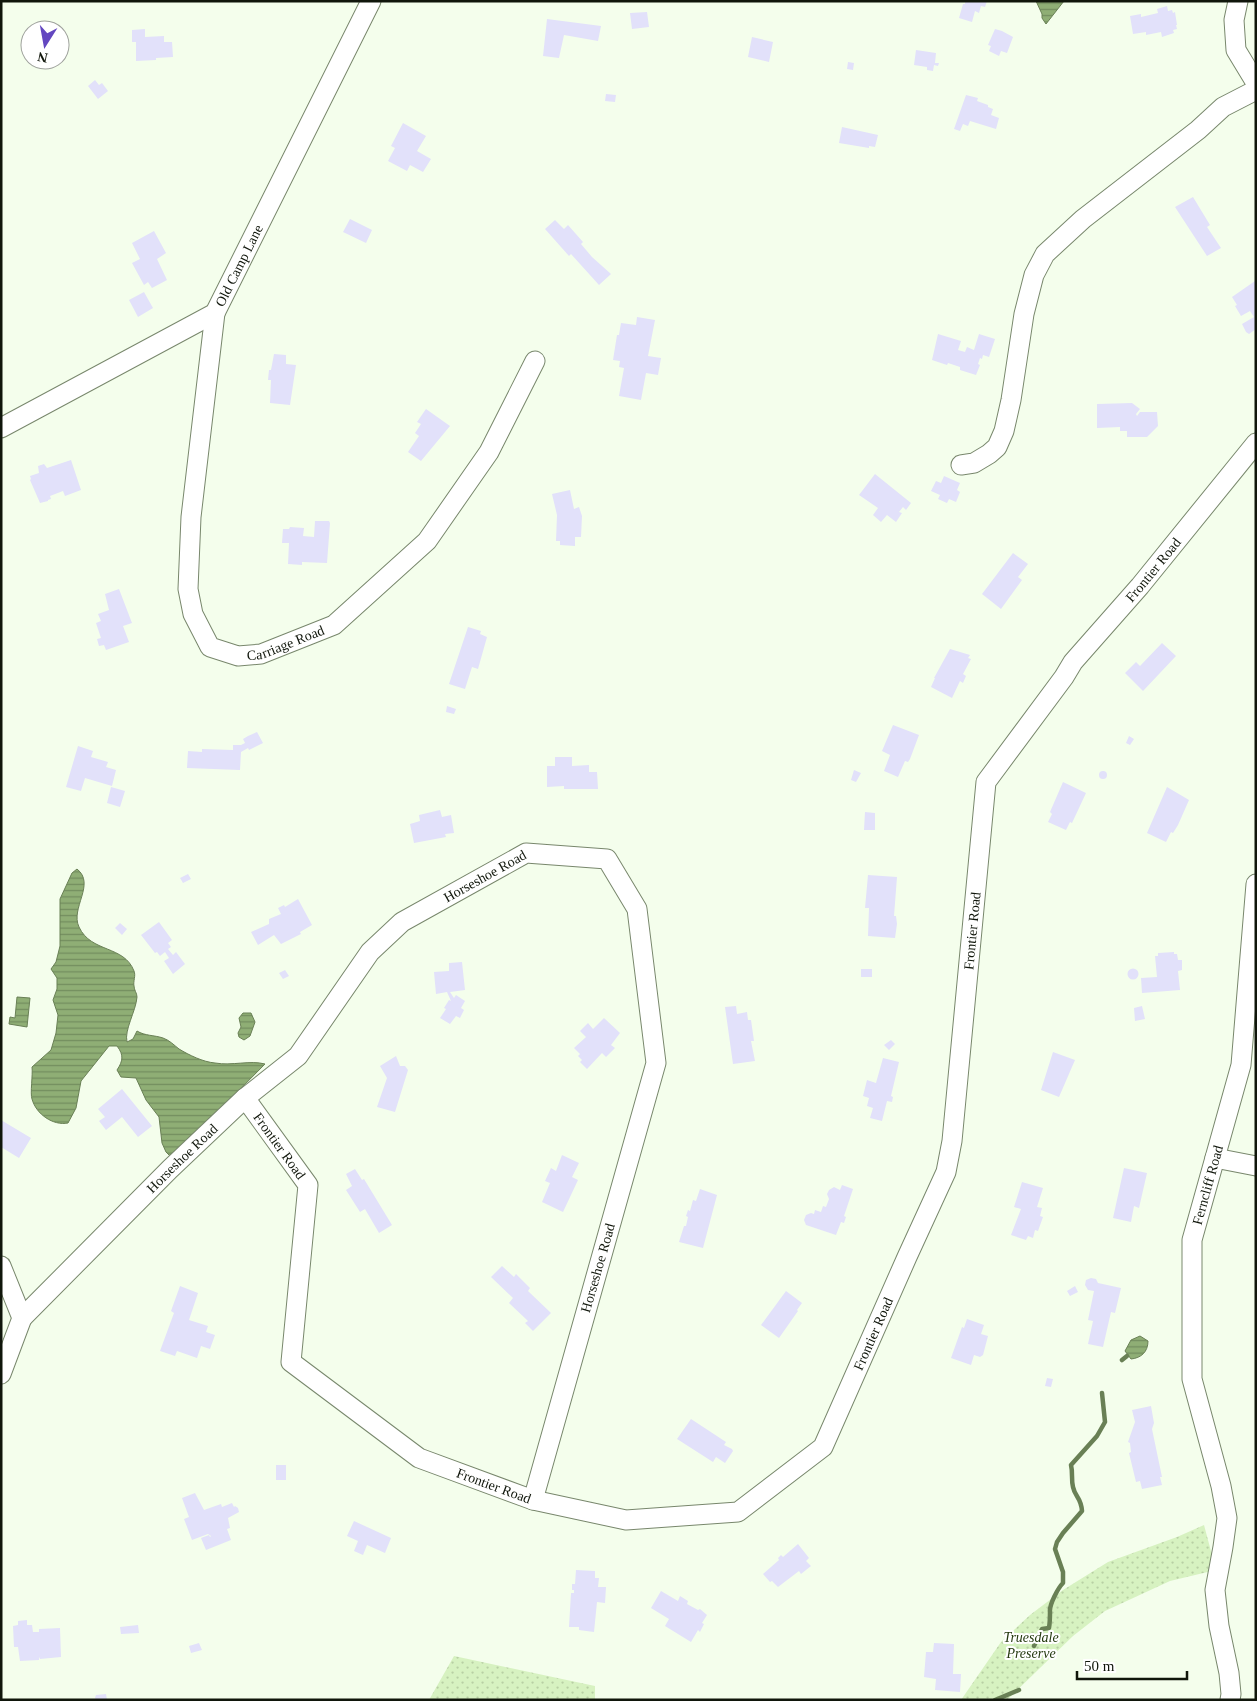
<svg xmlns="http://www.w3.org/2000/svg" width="1257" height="1701" font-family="Georgia,serif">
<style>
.park{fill:url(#park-dots)}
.water{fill:url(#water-rules);stroke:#698055}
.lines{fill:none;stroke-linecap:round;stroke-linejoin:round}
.stream{stroke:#698055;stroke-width:4.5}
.building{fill:#e2e1fa}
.minor-casing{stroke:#78876c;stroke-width:21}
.minor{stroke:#fff;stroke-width:19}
.labels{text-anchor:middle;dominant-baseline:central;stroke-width:4;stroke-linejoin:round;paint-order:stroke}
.street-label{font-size:14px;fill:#10160b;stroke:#fff}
.park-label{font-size:14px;font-style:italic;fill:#253a10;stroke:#fff}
</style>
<defs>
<pattern id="park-dots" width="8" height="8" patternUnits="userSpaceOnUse" patternTransform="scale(1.25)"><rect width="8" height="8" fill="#d7f2c1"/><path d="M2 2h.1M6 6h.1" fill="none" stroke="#b8cfa4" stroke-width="1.8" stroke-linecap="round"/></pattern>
<pattern id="water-rules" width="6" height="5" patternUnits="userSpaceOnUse" patternTransform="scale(1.25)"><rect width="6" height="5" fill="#8fae75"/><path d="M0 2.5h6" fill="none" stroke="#738d5e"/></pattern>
</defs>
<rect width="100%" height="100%" fill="#f4feec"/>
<path class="park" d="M 1204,1525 L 1216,1570 L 1170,1581 L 1105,1611 L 1073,1636 L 1007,1700 L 961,1700 L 1001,1642 L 1030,1615 L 1063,1590 L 1108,1562 L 1177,1537 Z
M 454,1656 L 595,1686 L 595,1700 L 429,1700 Z"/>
<path class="water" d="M 1036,1 L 1064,1 L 1046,24 L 1042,18 L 1042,14 Z
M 77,869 C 96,884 70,908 79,927 C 91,953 124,945 134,971 C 136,976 133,981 134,986 C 134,990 137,993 137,997 C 136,1011 124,1030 127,1042 L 133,1039 L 137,1031 C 145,1036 154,1035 163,1038 C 169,1040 174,1045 179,1049 C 189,1055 203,1062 215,1063 C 232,1066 250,1060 265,1064 L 172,1158 L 166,1152 L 162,1143 L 159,1117 L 146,1100 L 136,1078 L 121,1077 L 117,1070 C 123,1061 124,1055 117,1046 L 109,1046 L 81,1081 L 76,1108 L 68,1123 C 53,1126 36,1114 32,1099 C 30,1094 33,1074 32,1067 L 51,1050 L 56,1033 L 58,1015 L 53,1000 L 57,989 L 57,978 L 51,969 L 56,962 L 60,946 L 60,899 L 72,873 Z
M 17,997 L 30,998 L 27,1027 L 9,1024 L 10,1017 L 15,1018 Z
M 243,1013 L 251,1013 L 255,1022 L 250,1036 L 244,1040 L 239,1037 L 238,1033 L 241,1027 L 239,1018 Z
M 1140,1336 L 1148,1341 C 1148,1352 1141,1358 1131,1359 L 1125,1351 L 1131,1340 Z"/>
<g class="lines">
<path class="stream" d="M 1122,1360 L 1127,1356
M 1034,1646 L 1042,1629 L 1049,1628 C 1050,1622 1050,1619 1050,1612 C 1049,1605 1058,1588 1063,1583 L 1063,1572 L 1055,1549 L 1057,1542 L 1063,1533 L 1082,1511 C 1081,1497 1075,1497 1073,1487 C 1071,1479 1073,1473 1071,1465 L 1097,1436 L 1105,1422 L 1102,1393
M 995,1700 L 1019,1690"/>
</g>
<path class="building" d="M 965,1 L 987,1 L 985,7 L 981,6 L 979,13 L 975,11 L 972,22 L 959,18 L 963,4 L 965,4 Z
M 1167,6 L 1168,11 L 1172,10 L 1173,13 L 1175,12 L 1177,25 L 1176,25 L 1177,29 L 1173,30 L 1174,33 L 1162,37 L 1161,32 L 1146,35 L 1146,32 L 1133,34 L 1130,16 L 1141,14 L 1141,17 L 1158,13 L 1157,9 Z
M 647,12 L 649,27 L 632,29 L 630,13 Z
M 547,19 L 601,26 L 598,41 L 564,35 L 559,58 L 543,56 Z
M 145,29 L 145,37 L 164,36 L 164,42 L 172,42 L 173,57 L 156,58 L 156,60 L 136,61 L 136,42 L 132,42 L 132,30 Z
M 995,29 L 1002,31 L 1013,37 L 1007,53 L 1001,51 L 999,56 L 989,51 L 991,46 L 988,45 Z
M 752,37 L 773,42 L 769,62 L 748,57 Z
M 916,50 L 936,53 L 935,63 L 939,63 L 938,66 L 934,65 L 933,71 L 927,70 L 927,67 L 914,65 Z
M 848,62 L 854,63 L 853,70 L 847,69 Z
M 95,80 L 99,85 L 102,83 L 108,91 L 98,99 L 88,86 Z
M 606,94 L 616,95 L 615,102 L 605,101 Z
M 966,95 L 978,98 L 977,101 L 988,105 L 988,107 L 993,109 L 991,115 L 999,118 L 996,129 L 970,121 L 968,126 L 963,124 L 960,131 L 954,129 Z
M 403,123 L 426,136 L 417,151 L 431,159 L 423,172 L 410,165 L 407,171 L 388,161 L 395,148 L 391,146 Z
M 842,127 L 878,135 L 875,147 L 869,146 L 869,148 L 839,143 Z
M 1193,197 L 1210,225 L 1207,227 L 1221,248 L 1207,256 L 1175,207 Z
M 350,219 L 372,230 L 366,243 L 343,232 Z
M 555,220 L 564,229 L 568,225 L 583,242 L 581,244 L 592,257 L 611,274 L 599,285 L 571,254 L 569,256 L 545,229 Z
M 154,231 L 166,253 L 157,259 L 167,280 L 152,288 L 148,282 L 144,285 L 132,263 L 140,259 L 132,243 Z
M 1255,281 L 1256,329 L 1249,334 L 1246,332 L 1242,324 L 1254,317 L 1250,311 L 1241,316 L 1235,306 L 1237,305 L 1232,297 Z
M 144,292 L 153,308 L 138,317 L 129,300 Z
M 637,317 L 655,320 L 648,356 L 661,358 L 658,375 L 646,373 L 641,400 L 619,396 L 624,368 L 619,367 L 620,361 L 613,360 L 617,335 L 619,335 L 621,323 L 636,325 Z
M 938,334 L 961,341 L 958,350 L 965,352 L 967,347 L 974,350 L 979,334 L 995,339 L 989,357 L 983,355 L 982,359 L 980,358 L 978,364 L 980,365 L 976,375 L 960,370 L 960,367 L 948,363 L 947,365 L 932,360 Z
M 274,354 L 286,355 L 286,364 L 296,365 L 290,405 L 270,403 L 271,380 L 268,380 L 269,370 L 271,370 Z
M 1132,403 L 1140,409 L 1136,414 L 1137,416 L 1140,412 L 1157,412 L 1158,426 L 1147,437 L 1127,437 L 1127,431 L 1120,431 L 1120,427 L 1097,428 L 1097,404 Z
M 426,409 L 450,426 L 421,461 L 408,452 L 419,436 L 415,433 L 421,424 L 417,422 Z
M 71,460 L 81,490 L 65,496 L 63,491 L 50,496 L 51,499 L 48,500 L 48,501 L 40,503 L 30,480 L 31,479 L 30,476 L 39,473 L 38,466 L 44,464 L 47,468 Z
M 875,474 L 911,503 L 906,510 L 903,507 L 899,512 L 902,513 L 896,522 L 887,515 L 881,522 L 873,515 L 878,508 L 859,495 Z
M 944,476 L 960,483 L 957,490 L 960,492 L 956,502 L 949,499 L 947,503 L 938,499 L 940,495 L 931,491 L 936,481 L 941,483 Z
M 570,490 L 574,509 L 579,507 L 582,516 L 581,537 L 575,537 L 575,546 L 560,545 L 560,541 L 556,541 L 557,515 L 552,494 Z
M 315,521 L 329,521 L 330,523 L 327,563 L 302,562 L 302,565 L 288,564 L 289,543 L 282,543 L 283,529 L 289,529 L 290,527 L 304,528 L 303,536 L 314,537 Z
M 1013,553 L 1028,564 L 1018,577 L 1022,580 L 1001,609 L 982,594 Z
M 119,589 L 132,623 L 123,626 L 129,642 L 106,650 L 104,645 L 99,646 L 97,639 L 101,638 L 96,623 L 101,621 L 98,614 L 109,610 L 105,594 Z
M 468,627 L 481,631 L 480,634 L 487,637 L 478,669 L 472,667 L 465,689 L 449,684 Z
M 1162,643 L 1176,656 L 1143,691 L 1125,673 L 1136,662 L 1140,666 Z
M 950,649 L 970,655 L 968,658 L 971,659 L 963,674 L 966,676 L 963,683 L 960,681 L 952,698 L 931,687 L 935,678 L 934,678 Z
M 447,706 L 456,709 L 454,714 L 446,712 Z
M 893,725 L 919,735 L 910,759 L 908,762 L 905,761 L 898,777 L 884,771 L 890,755 L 882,751 Z
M 257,732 L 263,743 L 249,750 L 248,748 L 241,752 L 240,770 L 187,768 L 188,751 L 202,752 L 202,749 L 233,750 L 233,745 L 241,745 L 245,743 L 243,739 L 248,736 Z
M 1129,736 L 1134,739 L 1130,745 L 1126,743 Z
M 78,746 L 93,751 L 91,757 L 108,762 L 106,767 L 116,770 L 112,786 L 85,778 L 81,791 L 66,787 Z
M 555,757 L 572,757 L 572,766 L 589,765 L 589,772 L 597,772 L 598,789 L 564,789 L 564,786 L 547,787 L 547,766 L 555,766 Z
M 854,770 L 861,773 L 856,782 L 851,780 Z
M1099 775a4 4 0 1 1 8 0a4 4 0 1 1-8 0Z
M 1063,782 L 1086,793 L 1072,823 L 1070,822 L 1066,830 L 1048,822 L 1052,814 L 1050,812 Z
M 111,787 L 125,791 L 120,807 L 107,803 Z
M 1167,787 L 1189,800 L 1178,825 L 1173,833 L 1171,832 L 1166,842 L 1147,833 Z
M 440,810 L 442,817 L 451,815 L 454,833 L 445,834 L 446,837 L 414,843 L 410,824 L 420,821 L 419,815 Z
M 865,812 L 875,813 L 875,830 L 864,830 Z
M 188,874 L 191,879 L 183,883 L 180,878 Z
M 868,875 L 897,877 L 894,916 L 896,916 L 897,924 L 895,938 L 868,936 L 869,908 L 865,908 Z
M 298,899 L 312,925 L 300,932 L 301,934 L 281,944 L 274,935 L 258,945 L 251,932 L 269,924 L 269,919 L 281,914 L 278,908 L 284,905 L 285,907 Z
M 159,922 L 172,940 L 168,943 L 171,947 L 168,949 L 173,955 L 176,952 L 185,964 L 173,974 L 164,961 L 169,958 L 165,952 L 160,956 L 157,952 L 155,953 L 141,935 Z
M 120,923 L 127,929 L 122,935 L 115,928 Z
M 1174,952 L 1174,954 L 1177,954 L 1178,960 L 1182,960 L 1182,970 L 1178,971 L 1180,990 L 1142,993 L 1141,978 L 1157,977 L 1155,956 L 1158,956 L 1158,953 Z
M 462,962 L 465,990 L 450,992 L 454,998 L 456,995 L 465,1001 L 461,1008 L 464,1010 L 460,1018 L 456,1016 L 450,1024 L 440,1018 L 446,1009 L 444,1008 L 449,1000 L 451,1001 L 447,992 L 436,994 L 434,972 L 449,971 L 449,963 Z
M1127.5 974a5.5 5.5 0 1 1 11 0a5.5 5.5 0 1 1-11 0Z
M 861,969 L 872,969 L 872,977 L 861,977 Z
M 285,970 L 289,976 L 283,979 L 279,973 Z
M 736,1006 L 737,1014 L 747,1012 L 748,1020 L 751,1020 L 754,1041 L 751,1041 L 755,1061 L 733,1064 L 725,1007 Z
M 1142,1006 L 1145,1019 L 1135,1021 L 1134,1008 Z
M 604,1018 L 620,1033 L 611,1045 L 615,1048 L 606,1057 L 602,1053 L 587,1069 L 580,1062 L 582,1060 L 578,1056 L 580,1054 L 574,1048 L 586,1037 L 580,1031 L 588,1023 L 593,1029 Z
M 891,1040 L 895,1044 L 889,1050 L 884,1045 Z
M 1053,1052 L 1075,1060 L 1059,1097 L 1041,1090 Z
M 396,1056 L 400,1066 L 405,1066 L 408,1070 L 395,1112 L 377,1107 L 387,1078 L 380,1066 Z
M 883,1058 L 899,1062 L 891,1096 L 893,1097 L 892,1102 L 887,1101 L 882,1121 L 870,1118 L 873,1108 L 867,1106 L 869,1098 L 863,1096 L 867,1080 L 876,1083 Z
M 122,1089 L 152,1126 L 138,1137 L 122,1117 L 106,1130 L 99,1121 L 105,1117 L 98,1109 Z
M 1,1120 L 31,1138 L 19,1158 L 1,1147 Z
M 562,1155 L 579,1163 L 572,1177 L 578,1180 L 563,1212 L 542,1202 L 550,1183 L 545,1181 L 551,1168 L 556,1171 Z
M 1124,1168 L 1147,1173 L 1139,1208 L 1134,1206 L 1131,1222 L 1113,1218 Z
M 355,1169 L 362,1180 L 364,1179 L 392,1225 L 379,1233 L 365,1209 L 360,1212 L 346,1190 L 352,1186 L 346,1174 Z
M 1022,1182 L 1043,1188 L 1037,1207 L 1042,1208 L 1040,1216 L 1043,1217 L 1038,1231 L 1035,1230 L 1033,1238 L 1028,1236 L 1026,1240 L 1011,1235 L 1021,1209 L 1014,1207 Z
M 842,1185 L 853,1189 L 844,1216 L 846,1217 L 844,1223 L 841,1222 L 836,1235 L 806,1225 L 804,1220 L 806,1215 L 811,1213 L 814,1214 L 815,1210 L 821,1212 L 823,1206 L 826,1207 L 829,1199 L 827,1194 L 829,1190 L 834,1187 L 840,1190 Z
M 700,1189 L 717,1195 L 703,1248 L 679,1242 L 684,1226 L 686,1226 L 688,1217 L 686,1216 L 688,1210 L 690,1211 L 693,1200 L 696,1201 Z
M 502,1266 L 514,1277 L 516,1274 L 530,1288 L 528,1291 L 551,1313 L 533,1331 L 525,1323 L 528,1321 L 509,1303 L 513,1298 L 491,1277 Z
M 1091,1278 L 1096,1279 L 1098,1283 L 1121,1288 L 1115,1313 L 1111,1312 L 1103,1347 L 1088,1344 L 1093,1321 L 1088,1320 L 1094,1291 L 1088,1290 L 1085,1285 L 1086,1280 Z
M 180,1286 L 198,1293 L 189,1320 L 208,1326 L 206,1332 L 215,1335 L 210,1349 L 201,1346 L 197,1358 L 177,1351 L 175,1356 L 160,1351 L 174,1313 L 171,1311 Z
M 1075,1286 L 1078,1292 L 1070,1296 L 1067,1291 Z
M 786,1291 L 802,1303 L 797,1310 L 798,1311 L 779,1338 L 761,1325 Z
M 967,1319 L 984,1325 L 981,1334 L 988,1336 L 983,1355 L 980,1357 L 974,1355 L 971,1365 L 951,1358 L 962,1327 L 964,1328 Z
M 1047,1378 L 1053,1379 L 1051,1387 L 1045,1386 Z
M 1151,1406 L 1154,1423 L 1152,1429 L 1162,1477 L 1160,1477 L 1162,1485 L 1142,1489 L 1140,1481 L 1136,1482 L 1129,1453 L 1131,1452 L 1130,1443 L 1128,1442 L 1135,1422 L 1132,1410 Z
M 691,1419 L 726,1442 L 724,1445 L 732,1449 L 733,1451 L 725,1463 L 716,1457 L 713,1462 L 677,1439 Z
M 276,1465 L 286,1465 L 286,1480 L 276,1480 Z
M 195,1493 L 204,1510 L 221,1504 L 222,1507 L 232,1503 L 234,1507 L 235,1506 L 238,1508 L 239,1512 L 228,1518 L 230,1528 L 227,1529 L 231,1540 L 206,1550 L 201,1538 L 209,1535 L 210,1537 L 211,1536 L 208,1534 L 192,1540 L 184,1519 L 189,1517 L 182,1498 Z
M 354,1521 L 391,1538 L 385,1553 L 367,1545 L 363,1555 L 354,1551 L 358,1541 L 347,1536 Z
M 798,1544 L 809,1558 L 806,1561 L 811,1566 L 801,1574 L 799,1571 L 778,1587 L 772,1581 L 770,1582 L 763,1574 L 779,1560 L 778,1558 L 781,1555 L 783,1557 Z
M 576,1570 L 595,1571 L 595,1578 L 599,1578 L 598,1587 L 606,1587 L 605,1603 L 597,1602 L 594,1632 L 579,1630 L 579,1627 L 569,1627 L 571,1593 L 574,1593 L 574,1590 L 572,1590 L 572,1584 L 575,1584 Z
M 661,1591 L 678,1601 L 680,1596 L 688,1601 L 687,1604 L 698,1610 L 700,1609 L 707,1615 L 702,1623 L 704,1624 L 700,1632 L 698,1630 L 691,1642 L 665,1626 L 669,1619 L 651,1608 Z
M 27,1620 L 27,1625 L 32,1625 L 33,1632 L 39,1632 L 39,1629 L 60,1628 L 61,1657 L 40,1659 L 39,1657 L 39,1660 L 20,1661 L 18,1647 L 14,1647 L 13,1626 L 18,1625 L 18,1621 Z
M 138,1625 L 139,1633 L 121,1634 L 120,1627 Z
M 199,1643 L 202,1650 L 191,1653 L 189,1646 Z
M 934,1643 L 954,1644 L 953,1674 L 961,1674 L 960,1692 L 935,1690 L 936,1679 L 924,1677 L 926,1652 L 933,1652 Z
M 106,1694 L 107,1700 L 96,1700 L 95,1698 L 96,1695 Z"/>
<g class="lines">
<defs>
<g id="minor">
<path d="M 1238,1 L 1234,20 L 1236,50 L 1256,83"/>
<path id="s1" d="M 215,313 L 191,517 L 188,589 L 193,614 L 210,647 L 238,656 L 261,654 L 334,625 L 427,541 L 489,452 L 535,361"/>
<path id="s2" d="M 1,428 L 215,313 L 371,1"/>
<path d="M 961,465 L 974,463 L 989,454 L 997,447 L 1004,431 L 1011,400 L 1024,314 L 1034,275 L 1045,254 L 1083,219 L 1198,130 L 1223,107 L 1256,90"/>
<path id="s3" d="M 245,1098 L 308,1185 L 291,1362 L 419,1458 L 533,1500 L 626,1520 L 738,1512 L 823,1447 L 907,1257 L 946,1172 L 952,1141 L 986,782 L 1064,677 L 1073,662 L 1140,586 L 1256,443"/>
<path d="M 1215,1158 L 1256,1166"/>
<path d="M 1,1266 L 22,1318 L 1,1374"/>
<path id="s4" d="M 22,1318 L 170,1169 L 245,1098 L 298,1056 L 370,952 L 402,922 L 526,853 L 607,859 L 637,909 L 656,1063 L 533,1500"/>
<path id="s5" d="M 1230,1700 L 1231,1694 L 1229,1673 L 1219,1626 L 1215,1590 L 1223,1547 L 1227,1518 L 1221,1486 L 1192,1379 L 1192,1240 L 1241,1065 L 1256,884"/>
</g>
</defs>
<use href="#minor" class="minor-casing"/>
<use href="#minor" class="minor"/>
</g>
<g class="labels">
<g class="street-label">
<text stroke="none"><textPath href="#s2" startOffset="296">Old Camp Lane</textPath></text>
<text stroke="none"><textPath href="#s3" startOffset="1845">Frontier Road</textPath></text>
<text stroke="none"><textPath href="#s1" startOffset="419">Carriage Road</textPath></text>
<text stroke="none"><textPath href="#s4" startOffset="646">Horseshoe Road</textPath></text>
<text stroke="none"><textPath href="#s3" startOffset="1425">Frontier Road</textPath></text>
<text stroke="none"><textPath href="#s3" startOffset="59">Frontier Road</textPath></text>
<text stroke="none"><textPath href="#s4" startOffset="226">Horseshoe Road</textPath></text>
<text stroke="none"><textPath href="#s5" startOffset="524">Ferncliff Road</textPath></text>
<text transform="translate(598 1268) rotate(-74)">Horseshoe Road</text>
<text stroke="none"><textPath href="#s3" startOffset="1005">Frontier Road</textPath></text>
<text stroke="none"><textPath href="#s3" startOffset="525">Frontier Road</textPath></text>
</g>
<g class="park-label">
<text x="1031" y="1637">Truesdale<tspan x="1031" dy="16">Preserve</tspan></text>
</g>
</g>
<rect width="1257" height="1701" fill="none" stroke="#10160b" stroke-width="5"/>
<g transform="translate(45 45) rotate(191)"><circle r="24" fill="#ffffff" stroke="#9fa29d"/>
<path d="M0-4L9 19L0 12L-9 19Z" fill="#6347c0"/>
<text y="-8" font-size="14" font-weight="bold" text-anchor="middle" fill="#10160b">N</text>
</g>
<path d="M1077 1671v8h110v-8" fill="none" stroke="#10160b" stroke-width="2.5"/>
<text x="1084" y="1671" font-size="15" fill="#10160b" stroke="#ffffff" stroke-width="4" paint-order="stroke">50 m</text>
</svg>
